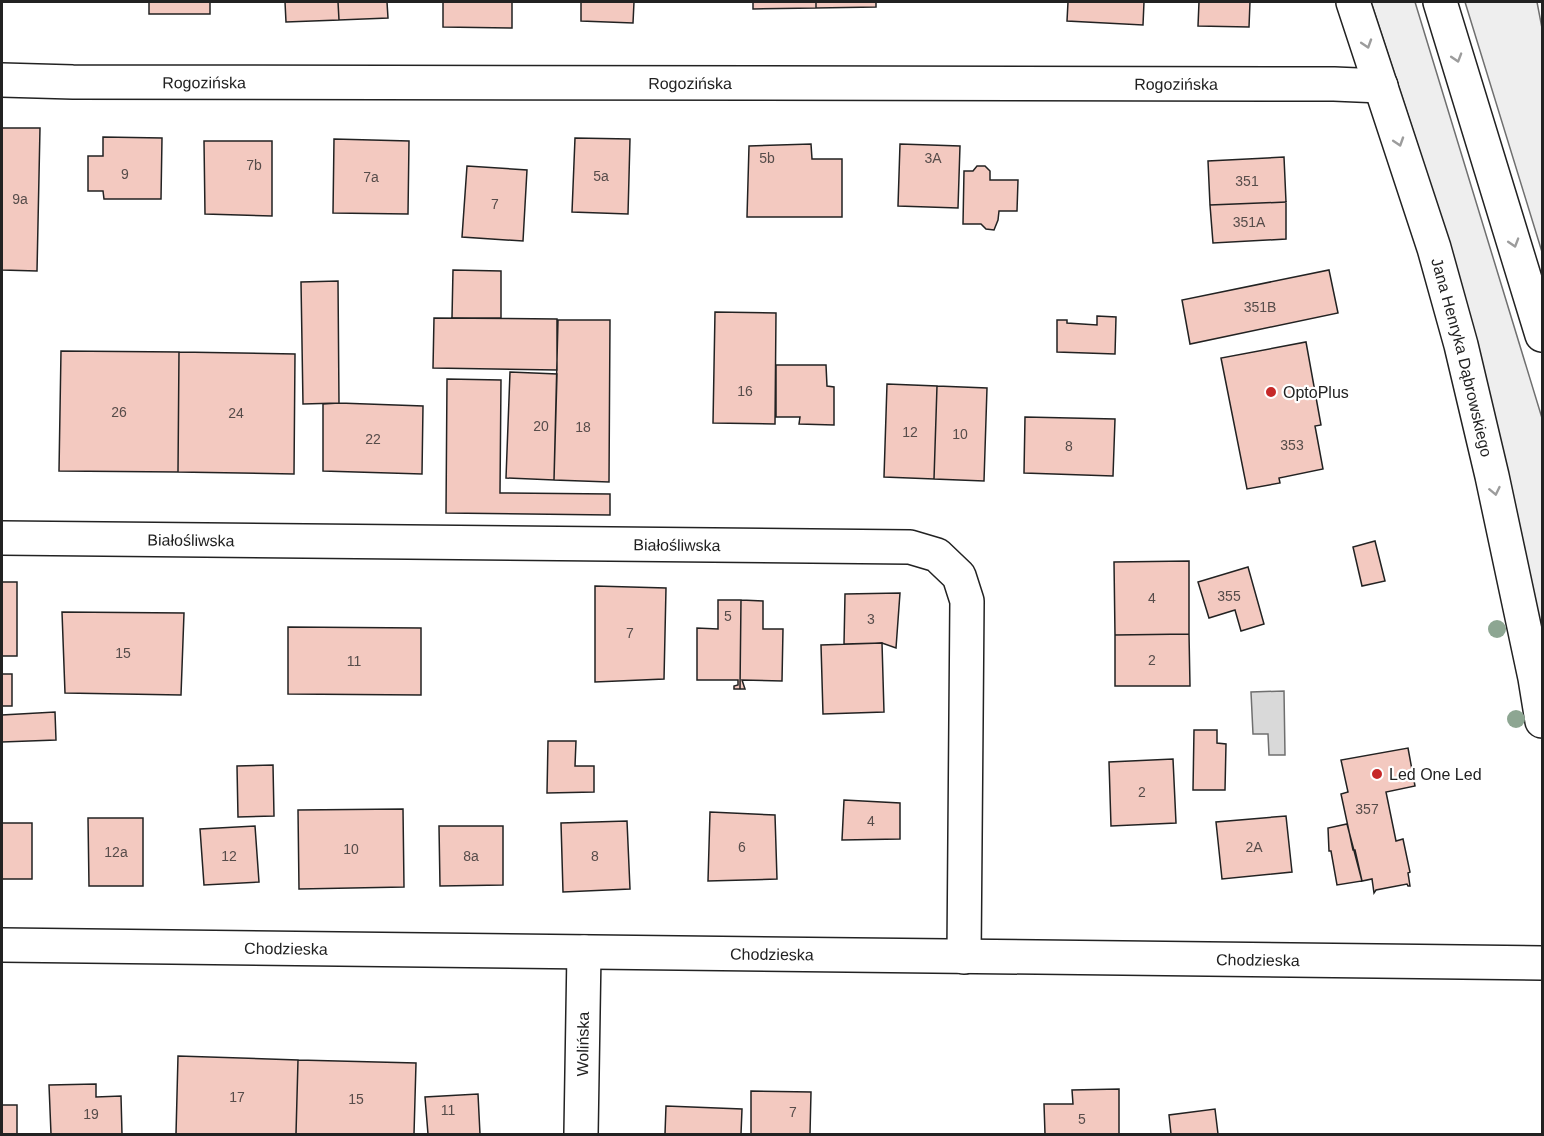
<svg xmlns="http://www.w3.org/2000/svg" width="1544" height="1136" font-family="Helvetica,sans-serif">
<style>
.green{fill:#eee;stroke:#6f6f6f;stroke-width:1.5}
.water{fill:#d9d9d9;stroke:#6f6f6f;stroke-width:1.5}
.building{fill:#f3c9c0;stroke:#222;stroke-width:1.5}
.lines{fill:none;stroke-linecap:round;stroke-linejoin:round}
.minor-casing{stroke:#222;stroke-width:36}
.primary-casing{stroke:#222;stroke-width:36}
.minor{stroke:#fff;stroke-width:33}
.primary{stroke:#fff;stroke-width:33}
.tree{fill:#8da692}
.oneway{stroke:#9c9c9c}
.poi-dot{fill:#c62828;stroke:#fff;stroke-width:2}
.labels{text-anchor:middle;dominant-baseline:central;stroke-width:4.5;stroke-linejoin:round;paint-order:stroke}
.number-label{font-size:14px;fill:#564c4a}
.street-label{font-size:16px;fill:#222;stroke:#fff}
.poi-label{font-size:16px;fill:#222;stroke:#fff;text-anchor:start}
</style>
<rect width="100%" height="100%" fill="#fff"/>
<path class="green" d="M 1371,2 L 1415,2 L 1542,418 L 1542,635 C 1522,538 1502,441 1477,346 C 1447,230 1408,115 1371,2 Z
M 1465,2 L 1537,2 L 1542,28 L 1542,252 Z"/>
<path class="water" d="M 1284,691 L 1285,755 L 1269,755 L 1268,734 L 1253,734 L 1251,692 Z"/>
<path class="building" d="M 149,2 L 210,2 L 210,14 L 149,14 Z
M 285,2 L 338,2 L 339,20 L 286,22 Z
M 338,2 L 387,2 L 388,18 L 339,20 Z
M 443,2 L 512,2 L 512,28 L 443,27 Z
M 581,2 L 634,2 L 633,23 L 581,21 Z
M 753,2 L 816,2 L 816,8 L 753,9 Z
M 816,2 L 876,2 L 876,7 L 816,8 Z
M 1068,2 L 1144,2 L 1143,25 L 1067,21 Z
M 1199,2 L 1250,2 L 1249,27 L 1198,26 Z
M 2,128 L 40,128 L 37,271 L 2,270 Z
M 103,137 L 162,138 L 161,199 L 104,199 L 103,191 L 88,191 L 88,156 L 103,156 Z
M 575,138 L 630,139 L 628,214 L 572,212 Z
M 334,139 L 409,141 L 408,214 L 333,213 Z
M 204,141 L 272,141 L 272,216 L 205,214 Z
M 811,144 L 812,159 L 842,159 L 842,217 L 747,217 L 749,146 Z
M 900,144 L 960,146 L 958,208 L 898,206 Z
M 1284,157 L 1286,202 L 1210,205 L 1208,161 Z
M 467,166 L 527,170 L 523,241 L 462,237 Z
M 977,166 L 985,166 L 990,171 L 990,180 L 1018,180 L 1017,211 L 999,211 L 998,220 L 994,230 L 986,229 L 981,224 L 963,224 L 964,171 L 973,171 Z
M 1286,202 L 1286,239 L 1213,243 L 1210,205 Z
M 453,270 L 501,271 L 501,318 L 452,318 Z
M 1329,270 L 1338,313 L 1190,344 L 1182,300 Z
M 338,281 L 339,403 L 303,404 L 301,282 Z
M 715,312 L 776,313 L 775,424 L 713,423 Z
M 1097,316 L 1116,317 L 1115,354 L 1057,352 L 1057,320 L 1067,320 L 1067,323 L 1097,325 Z
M 434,318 L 557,319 L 557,370 L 433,368 Z
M 558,320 L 610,320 L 609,482 L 554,480 Z
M 1306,342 L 1321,425 L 1315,426 L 1323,469 L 1279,478 L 1280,483 L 1247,489 L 1221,358 Z
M 61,351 L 179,352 L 178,472 L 59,471 Z
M 179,352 L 295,354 L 294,474 L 178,472 Z
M 776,365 L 826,365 L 827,386 L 834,387 L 834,425 L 799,424 L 800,417 L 776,417 Z
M 510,372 L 557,374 L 554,480 L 506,478 Z
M 447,379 L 501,380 L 500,493 L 610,494 L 610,515 L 446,513 Z
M 887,384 L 937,386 L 934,479 L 884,477 Z
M 937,386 L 987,388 L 984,481 L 934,479 Z
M 339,403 L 423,406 L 422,474 L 323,471 L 323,404 Z
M 1025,417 L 1115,419 L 1113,476 L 1024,473 Z
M 1375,541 L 1385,581 L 1362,586 L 1353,547 Z
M 1189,561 L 1189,634 L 1115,635 L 1114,562 Z
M 1248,567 L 1264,624 L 1241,631 L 1235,610 L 1209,618 L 1198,582 Z
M 2,582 L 17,582 L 17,656 L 2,656 Z
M 595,586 L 666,588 L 664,679 L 595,682 Z
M 900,593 L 896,648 L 882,643 L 844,644 L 845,594 Z
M 718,600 L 741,600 L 740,689 L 734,689 L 734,686 L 738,685 L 738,680 L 697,680 L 697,628 L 718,629 Z
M 741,600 L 763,601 L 763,629 L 783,629 L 782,681 L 742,680 L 745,689 L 740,689 Z
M 62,612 L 184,613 L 181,695 L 65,693 Z
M 288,627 L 421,628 L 421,695 L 288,694 Z
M 1189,634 L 1190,686 L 1115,686 L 1115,635 Z
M 882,643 L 884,712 L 823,714 L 821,645 Z
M 2,674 L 12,674 L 12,706 L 2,706 Z
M 55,712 L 56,740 L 2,742 L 2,715 Z
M 1194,730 L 1217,730 L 1217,743 L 1226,744 L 1225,790 L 1193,790 Z
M 548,741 L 576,741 L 575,766 L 594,766 L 594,792 L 547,793 Z
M 1408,748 L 1415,786 L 1386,792 L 1396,841 L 1403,839 L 1410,872 L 1408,873 L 1410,886 L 1408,886 L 1407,884 L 1376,890 L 1374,893 L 1372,879 L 1362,881 L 1355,850 L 1353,850 L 1341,794 L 1348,792 L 1341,760 Z
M 1173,759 L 1176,823 L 1111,826 L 1109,762 Z
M 273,765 L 274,816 L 238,817 L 237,766 Z
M 844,800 L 900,803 L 900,839 L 842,840 Z
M 403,809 L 404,887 L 299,889 L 298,810 Z
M 710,812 L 775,815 L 777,879 L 708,881 Z
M 1286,816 L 1292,872 L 1222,879 L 1216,822 Z
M 88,818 L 143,818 L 143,886 L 89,886 Z
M 627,821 L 630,889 L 563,892 L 561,823 Z
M 2,823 L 32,823 L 32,879 L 2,879 Z
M 1347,824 L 1362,881 L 1337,885 L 1331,851 L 1329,851 L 1328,828 Z
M 255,826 L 259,882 L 204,885 L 200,829 Z
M 439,826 L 503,826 L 503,885 L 440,886 Z
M 178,1056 L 298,1060 L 296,1134 L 176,1134 Z
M 298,1060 L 416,1063 L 414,1134 L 296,1134 Z
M 96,1084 L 96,1097 L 121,1096 L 122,1134 L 51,1134 L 49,1085 Z
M 1119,1089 L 1119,1134 L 1045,1134 L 1044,1104 L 1073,1104 L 1072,1090 Z
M 751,1091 L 811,1092 L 810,1134 L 751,1134 Z
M 478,1094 L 480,1134 L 428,1134 L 425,1097 Z
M 2,1105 L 17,1105 L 17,1134 L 2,1134 Z
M 666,1106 L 742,1109 L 741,1134 L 665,1134 Z
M 1215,1109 L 1218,1134 L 1171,1134 L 1169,1115 Z"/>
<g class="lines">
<defs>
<g id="minor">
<path id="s1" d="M 1353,2 L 1434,248 L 1461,345 L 1492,476 L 1535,678 L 1542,721"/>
<path id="s2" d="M 2,80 L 73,82 L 1334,84 L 1381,86"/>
<path id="s3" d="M 2,538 L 910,547 L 937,555 L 959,576 L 967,601 L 964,957"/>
<path id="s4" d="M 2,945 L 1542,963"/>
<path id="s5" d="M 581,1134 L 584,952"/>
</g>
<path id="primary" d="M 1440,2 L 1542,335"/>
</defs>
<use href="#minor" class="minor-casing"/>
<use href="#primary" class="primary-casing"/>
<use href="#minor" class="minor"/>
<use href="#primary" class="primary"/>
</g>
<g class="tree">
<circle cx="1497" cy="629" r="9"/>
<circle cx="1516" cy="719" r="9"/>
</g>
<defs><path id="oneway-chevron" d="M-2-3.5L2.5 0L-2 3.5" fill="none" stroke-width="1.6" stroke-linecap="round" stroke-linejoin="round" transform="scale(1.5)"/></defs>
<g class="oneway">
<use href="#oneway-chevron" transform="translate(1367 44) rotate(72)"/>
<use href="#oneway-chevron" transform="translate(1457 58) rotate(73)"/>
<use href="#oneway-chevron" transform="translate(1399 142) rotate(72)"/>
<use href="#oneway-chevron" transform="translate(1514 243) rotate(73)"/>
<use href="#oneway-chevron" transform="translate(1495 491) rotate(78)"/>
</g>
<g class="poi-dot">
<circle cx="1271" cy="392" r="6"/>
<circle cx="1377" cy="774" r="6"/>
</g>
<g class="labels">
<g class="number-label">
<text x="767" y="158">5b</text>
<text x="933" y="158">3A</text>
<text x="254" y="165">7b</text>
<text x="125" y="174">9</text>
<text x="601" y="176">5a</text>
<text x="371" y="177">7a</text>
<text x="1247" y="181">351</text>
<text x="20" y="199">9a</text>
<text x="495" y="204">7</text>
<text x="1249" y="222">351A</text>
<text x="1260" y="307">351B</text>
<text x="745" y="391">16</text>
<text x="119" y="412">26</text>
<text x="236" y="413">24</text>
<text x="541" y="426">20</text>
<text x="583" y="427">18</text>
<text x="910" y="432">12</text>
<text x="960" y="434">10</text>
<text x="373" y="439">22</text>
<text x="1292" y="445">353</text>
<text x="1069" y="446">8</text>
<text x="1229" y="596">355</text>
<text x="1152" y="598">4</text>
<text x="728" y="616">5</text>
<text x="871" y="619">3</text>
<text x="630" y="633">7</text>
<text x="123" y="653">15</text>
<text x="1152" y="660">2</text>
<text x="354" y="661">11</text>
<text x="1142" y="792">2</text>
<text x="1367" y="809">357</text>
<text x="871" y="821">4</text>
<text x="742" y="847">6</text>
<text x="1254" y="847">2A</text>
<text x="351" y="849">10</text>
<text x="116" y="852">12a</text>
<text x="229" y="856">12</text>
<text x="471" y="856">8a</text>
<text x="595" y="856">8</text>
<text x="237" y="1097">17</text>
<text x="356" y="1099">15</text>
<text x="448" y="1110">11</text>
<text x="793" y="1112">7</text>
<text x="91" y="1114">19</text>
<text x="1082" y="1119">5</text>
</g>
<g class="street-label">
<text stroke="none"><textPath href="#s2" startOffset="202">Rogozińska</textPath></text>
<text stroke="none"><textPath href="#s2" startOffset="688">Rogozińska</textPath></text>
<text stroke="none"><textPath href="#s2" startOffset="1174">Rogozińska</textPath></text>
<text stroke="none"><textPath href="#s1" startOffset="372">Jana Henryka Dąbrowskiego</textPath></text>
<text stroke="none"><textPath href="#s3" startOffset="189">Białośliwska</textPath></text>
<text stroke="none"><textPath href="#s3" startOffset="675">Białośliwska</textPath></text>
<text stroke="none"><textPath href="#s4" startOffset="284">Chodzieska</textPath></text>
<text stroke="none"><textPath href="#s4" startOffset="770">Chodzieska</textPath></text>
<text stroke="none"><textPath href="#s4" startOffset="1256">Chodzieska</textPath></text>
<text stroke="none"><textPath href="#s5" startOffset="90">Wolińska</textPath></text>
</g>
<g class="poi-label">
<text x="1283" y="392">OptoPlus</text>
<text x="1389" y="774">Led One Led</text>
</g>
</g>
<rect width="1544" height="1136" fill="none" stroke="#222222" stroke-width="6"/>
</svg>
